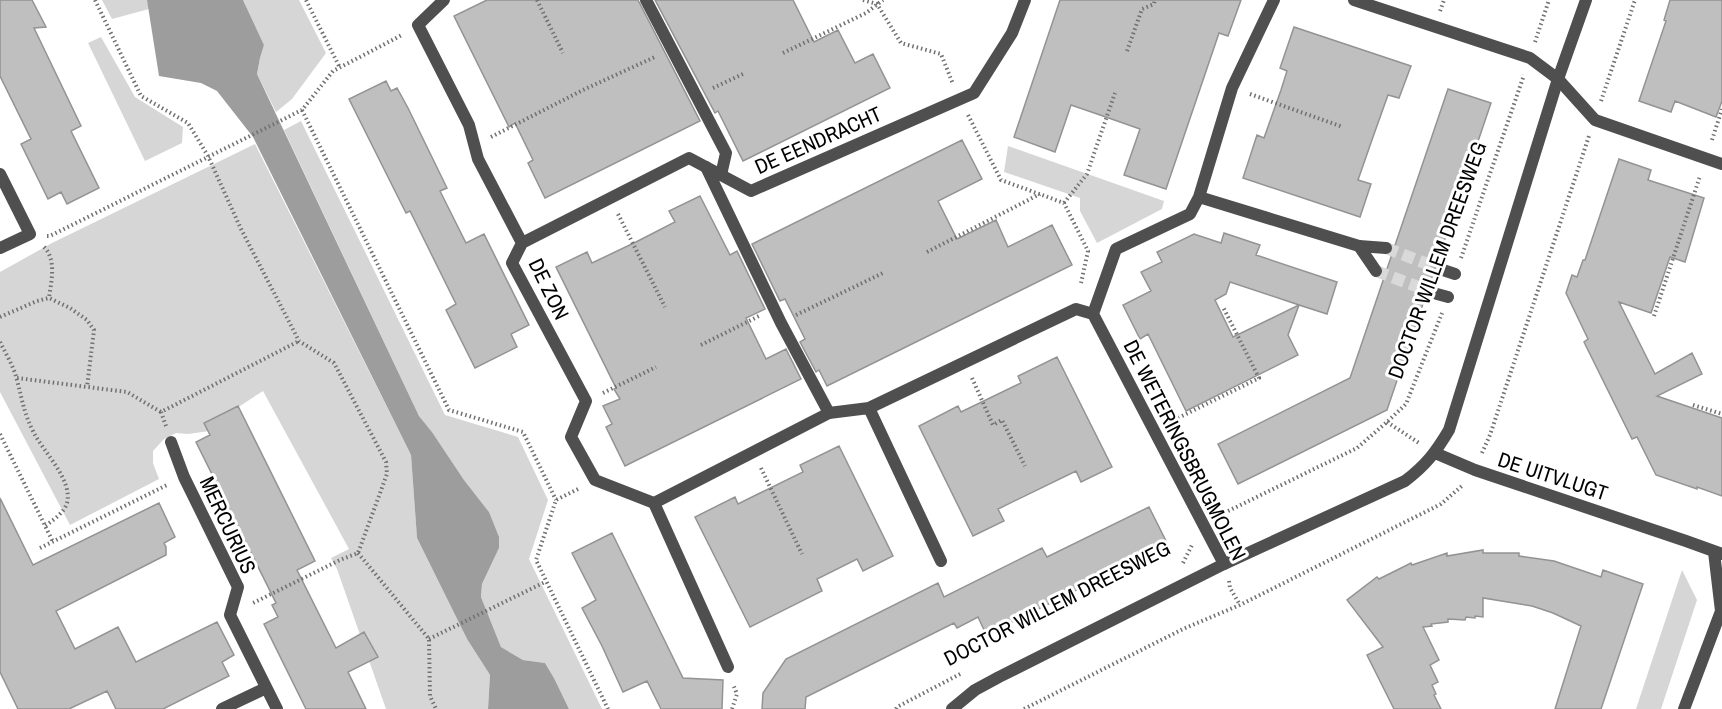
<svg xmlns="http://www.w3.org/2000/svg" width="1722" height="709" font-family="'Archivo Narrow',sans-serif">
<style>
.green{fill:#d6d6d6}
.water{fill:#9d9d9d}
.building{fill:#bfbfbf;stroke:#939393;stroke-width:1.5;fill-rule:evenodd}
.lines{fill:none;stroke-linecap:round;stroke-linejoin:round}
.pedestrian-tunnel{stroke:#d9d9d9;stroke-width:12;stroke-dasharray:12 6;stroke-linecap:butt}
.path{stroke:#717171;stroke-width:4;stroke-dasharray:1.5 3;stroke-linecap:butt}
.pedestrian{stroke:#4f4f4f;stroke-width:12}
.minor{stroke:#4f4f4f;stroke-width:12}
.tertiary{stroke:#4f4f4f;stroke-width:12}
.labels{text-anchor:middle;dominant-baseline:central;stroke-width:6;stroke-linejoin:round;paint-order:stroke}
.street-label{font-size:21px;fill:#000;stroke:#fff}
</style>
<rect width="100%" height="100%" fill="#fff"/>
<path class="green" d="M 102,0 L 147,0 L 149,9 L 112,19 Z
M 243,0 L 299,0 L 326,53 L 292,99 L 276,112 L 257,74 L 260,58 L 264,45 Z
M 101,37 L 135,97 L 183,127 L 182,143 L 145,161 L 88,43 Z
M 301,121 L 445,415 L 518,437 L 548,500 L 529,559 L 602,709 L 569,709 L 554,678 L 545,663 L 523,660 L 501,647 L 481,597 L 482,584 L 499,548 L 489,512 L 464,480 L 432,432 L 419,416 L 284,130 Z
M 255,144 L 411,455 L 417,538 L 467,639 L 490,675 L 488,709 L 386,709 L 337,569 L 331,558 L 349,549 L 263,391 L 240,406 L 210,431 L 188,434 L 176,433 L 164,439 L 153,451 L 153,463 L 159,479 L 70,525 L 0,392 L 0,272 L 52,243 Z
M 1008,146 L 1164,201 L 1162,209 L 1097,243 L 1080,211 L 1080,198 L 1004,172 Z
M 1682,570 L 1697,600 L 1661,709 L 1636,709 Z"/>
<path class="water" d="M 147,0 L 243,0 L 264,45 L 260,58 L 257,74 L 419,416 L 432,432 L 464,480 L 489,512 L 499,537 L 499,548 L 482,584 L 481,597 L 501,647 L 523,660 L 545,663 L 554,678 L 569,709 L 488,709 L 490,675 L 467,639 L 417,538 L 411,455 L 253,137 L 217,91 L 201,83 L 159,76 Z"/>
<path class="building" d="M 0,0 L 32,0 L 46,27 L 34,28 L 81,126 L 71,131 L 99,188 L 67,204 L 61,192 L 48,199 L 21,144 L 31,139 L 0,76 Z
M 487,0 L 638,0 L 700,121 L 545,198 L 528,163 L 533,160 L 515,123 L 509,127 L 454,16 Z
M 655,0 L 793,0 L 814,42 L 838,30 L 855,63 L 873,54 L 890,88 L 743,161 L 718,111 L 715,113 Z
M 1060,0 L 1241,0 L 1228,36 L 1219,33 L 1166,189 L 1124,175 L 1140,129 L 1103,116 L 1071,105 L 1055,152 L 1014,137 Z
M 1670,0 L 1722,0 L 1722,101 L 1716,117 L 1675,101 L 1671,112 L 1639,101 L 1666,21 L 1664,20 Z
M 1294,27 L 1411,66 L 1399,98 L 1388,95 L 1373,137 L 1358,180 L 1371,184 L 1360,217 L 1243,178 L 1257,135 L 1264,138 L 1281,90 L 1287,71 L 1280,68 Z
M 386,81 L 391,91 L 397,88 L 408,108 L 447,188 L 440,191 L 466,243 L 484,234 L 529,325 L 511,334 L 517,347 L 475,368 L 446,310 L 456,304 L 410,211 L 406,213 L 349,99 Z
M 1448,89 L 1491,103 L 1387,410 L 1238,484 L 1218,444 L 1350,378 Z
M 962,140 L 982,179 L 938,201 L 957,239 L 996,220 L 1008,247 L 1052,225 L 1072,265 L 827,386 L 819,370 L 816,372 L 800,342 L 805,339 L 785,299 L 780,301 L 752,244 Z
M 1619,159 L 1651,170 L 1648,180 L 1704,198 L 1685,262 L 1670,257 L 1651,313 L 1619,302 L 1655,374 L 1692,353 L 1702,374 L 1657,396 L 1722,418 L 1722,496 L 1697,487 L 1697,489 L 1656,475 L 1637,437 L 1632,439 L 1584,342 L 1588,339 L 1566,293 L 1572,275 L 1577,277 L 1583,260 L 1585,260 Z
M 700,196 L 730,255 L 737,251 L 765,309 L 746,318 L 766,359 L 786,349 L 801,379 L 625,466 L 606,427 L 612,424 L 603,406 L 620,399 L 614,389 L 616,388 L 556,267 L 587,252 L 592,263 L 636,242 L 675,222 L 669,211 Z
M 1224,233 L 1260,245 L 1256,255 L 1337,282 L 1327,314 L 1299,305 L 1288,335 L 1298,355 L 1186,411 L 1148,334 L 1140,339 L 1123,305 L 1151,291 L 1141,272 L 1162,262 L 1157,252 L 1194,234 L 1221,243 ZM 1230,282 L 1299,305 L 1233,337 L 1215,300 L 1226,294 Z
M 1057,357 L 1112,467 L 1081,482 L 1076,471 L 998,509 L 1004,521 L 973,536 L 919,426 L 958,406 L 961,412 L 1021,383 L 1018,376 Z
M 238,406 L 315,561 L 297,570 L 336,648 L 364,632 L 378,657 L 348,672 L 366,709 L 306,709 L 264,624 L 278,617 L 272,605 L 276,603 L 196,442 L 210,435 L 204,423 Z
M 839,446 L 893,556 L 863,571 L 857,559 L 817,579 L 822,591 L 750,627 L 695,517 L 735,497 L 738,504 L 756,495 L 803,472 L 800,465 Z
M 0,498 L 33,565 L 159,503 L 175,537 L 164,543 L 166,547 L 166,555 L 56,611 L 75,649 L 118,627 L 136,662 L 217,622 L 234,655 L 222,662 L 229,676 L 163,709 L 116,709 L 107,691 L 69,709 L 18,709 L 0,672 Z
M 1149,507 L 1168,545 L 998,629 L 997,627 L 985,632 L 978,617 L 957,628 L 954,623 L 806,697 L 805,709 L 762,709 L 763,693 L 786,659 L 938,583 L 944,597 L 1042,548 L 1047,557 Z
M 612,533 L 683,678 L 723,680 L 722,709 L 661,709 L 647,681 L 623,692 L 602,646 L 582,608 L 596,600 L 572,553 Z
M 1483,550 L 1483,553 L 1519,553 L 1519,556 L 1554,561 L 1601,577 L 1603,570 L 1643,584 L 1601,709 L 1555,709 L 1581,626 L 1553,613 L 1532,606 L 1483,598 L 1483,617 L 1475,616 L 1475,618 L 1466,617 L 1465,620 L 1448,619 L 1448,622 L 1431,624 L 1432,626 L 1423,627 L 1439,660 L 1430,665 L 1438,682 L 1432,685 L 1436,694 L 1434,695 L 1441,709 L 1394,709 L 1367,655 L 1383,647 L 1347,600 L 1377,577 L 1379,579 L 1411,563 L 1412,565 L 1447,553 L 1447,556 Z"/>
<g class="lines">
<path class="pedestrian-tunnel" d="M 1386,248 L 1443,270
M 1376,271 L 1437,294"/>
<path class="path" d="M 95,0 L 141,96 L 188,123 L 208,156 L 241,229 L 299,341 L 334,363 L 386,462 L 387,474 L 358,553 L 340,560 L 253,603
M 306,0 L 339,66
M 537,0 L 563,53
M 863,0 L 877,4 L 901,43 L 941,54 L 953,84
M 1440,11 L 1444,0
M 1535,42 L 1549,0
M 1127,51 L 1142,9 L 1154,4 L 1155,0
M 783,53 L 866,13 L 883,0
M 713,88 L 745,73
M 1250,94 L 1343,127
M 1601,101 L 1635,0
M 302,110 L 449,410 L 523,432 L 556,500
M 968,115 L 1001,180 L 1064,203 L 1088,251 L 1081,283
M 491,137 L 583,90 L 655,57
M 1712,140 L 1722,109
M 1064,203 L 1087,174 L 1115,93
M 618,214 L 665,307
M 47,236 L 50,236 L 302,110 L 333,71 L 402,35
M 44,247 C 57,260 51,282 49,298
M 927,252 L 1040,194
M 1461,258 L 1524,75
M 796,315 L 885,272
M 1654,316 L 1700,176
M 0,317 L 37,301 L 49,298 L 70,308 L 87,320 L 94,330 L 87,387
M 0,342 C 6,354 14,367 17,380 C 22,399 24,414 34,433 C 43,451 73,480 67,503 C 64,513 53,520 45,526
M 701,345 L 759,316
M 17,378 L 127,392 L 161,412
M 972,378 L 993,425 L 1002,420 L 1025,466
M 603,393 L 656,367
M 1693,405 L 1722,414
M 1170,422 L 1259,378 L 1223,307
M 1387,422 L 1419,443
M 166,426 L 161,412 L 299,341
M 0,434 L 53,542
M 1482,453 L 1490,435 L 1589,136
M 761,468 L 802,554
M 578,489 L 556,500 L 536,560 L 608,709
M 1220,515 L 1357,448 L 1387,422 L 1406,404 L 1442,313
M 40,548 L 167,485
M 358,553 L 429,639 L 430,696 L 436,709
M 1183,563 L 1192,545
M 1229,581 L 1230,588 L 1240,605
M 429,639 L 545,582
M 732,709 L 737,694 L 733,684
M 896,709 L 897,707 L 962,673
M 1024,709 L 1183,629 L 1240,605 L 1441,504 L 1463,485"/>
<path class="pedestrian" d="M 646,0 L 726,153 L 721,175
M 706,167 L 781,323 L 829,413
M 1443,270 L 1455,274
M 1376,271 L 1359,246 L 1386,248
M 1437,294 L 1448,297"/>
<path class="minor" d="M 444,0 L 418,25 L 469,125 L 478,159 L 522,243 L 512,263 L 586,401 L 571,437 L 595,480 L 654,503
M 1354,0 L 1530,58 L 1558,79 L 1595,120 L 1722,164
M 0,174 L 30,234 L 0,248
M 1199,197 L 1359,246
M 522,243 L 689,158 L 751,191 L 974,93 L 1012,33 L 1025,0
M 869,408 L 941,561
M 171,442 L 184,477 L 238,587 L 230,615 L 277,709
M 1435,453 L 1475,470 L 1686,541 L 1722,554
M 1714,552 L 1721,611 L 1722,611
M 1224,564 L 1093,314 L 1116,249 L 1190,214 L 1199,197 L 1232,88 L 1274,0
M 728,667 L 654,503 L 829,413 L 869,408 L 1076,309 L 1093,314
M 222,709 L 266,688
M 1684,709 L 1721,611"/>
<path class="tertiary" d="M 952,709 L 975,690 L 999,677 L 1224,564 L 1405,481 C 1426,465 1436,452 1449,430 L 1558,79 L 1586,0"/>
</g>
<g class="labels">
<g class="street-label">
<text transform="translate(818 140) rotate(-24)">DE EENDRACHT</text>
<text transform="translate(1437 260) rotate(-70)">DOCTOR WILLEM DREESWEG</text>
<text transform="translate(549 289) rotate(64)">DE ZON</text>
<text transform="translate(1185 450) rotate(63)">DE WETERINGSBRUGMOLEN</text>
<text transform="translate(1553 476) rotate(18)">DE UITVLUGT</text>
<text transform="translate(228 525) rotate(65)">MERCURIUS</text>
<text transform="translate(1057 603) rotate(-27)">DOCTOR WILLEM DREESWEG</text>
</g>
</g>
</svg>
